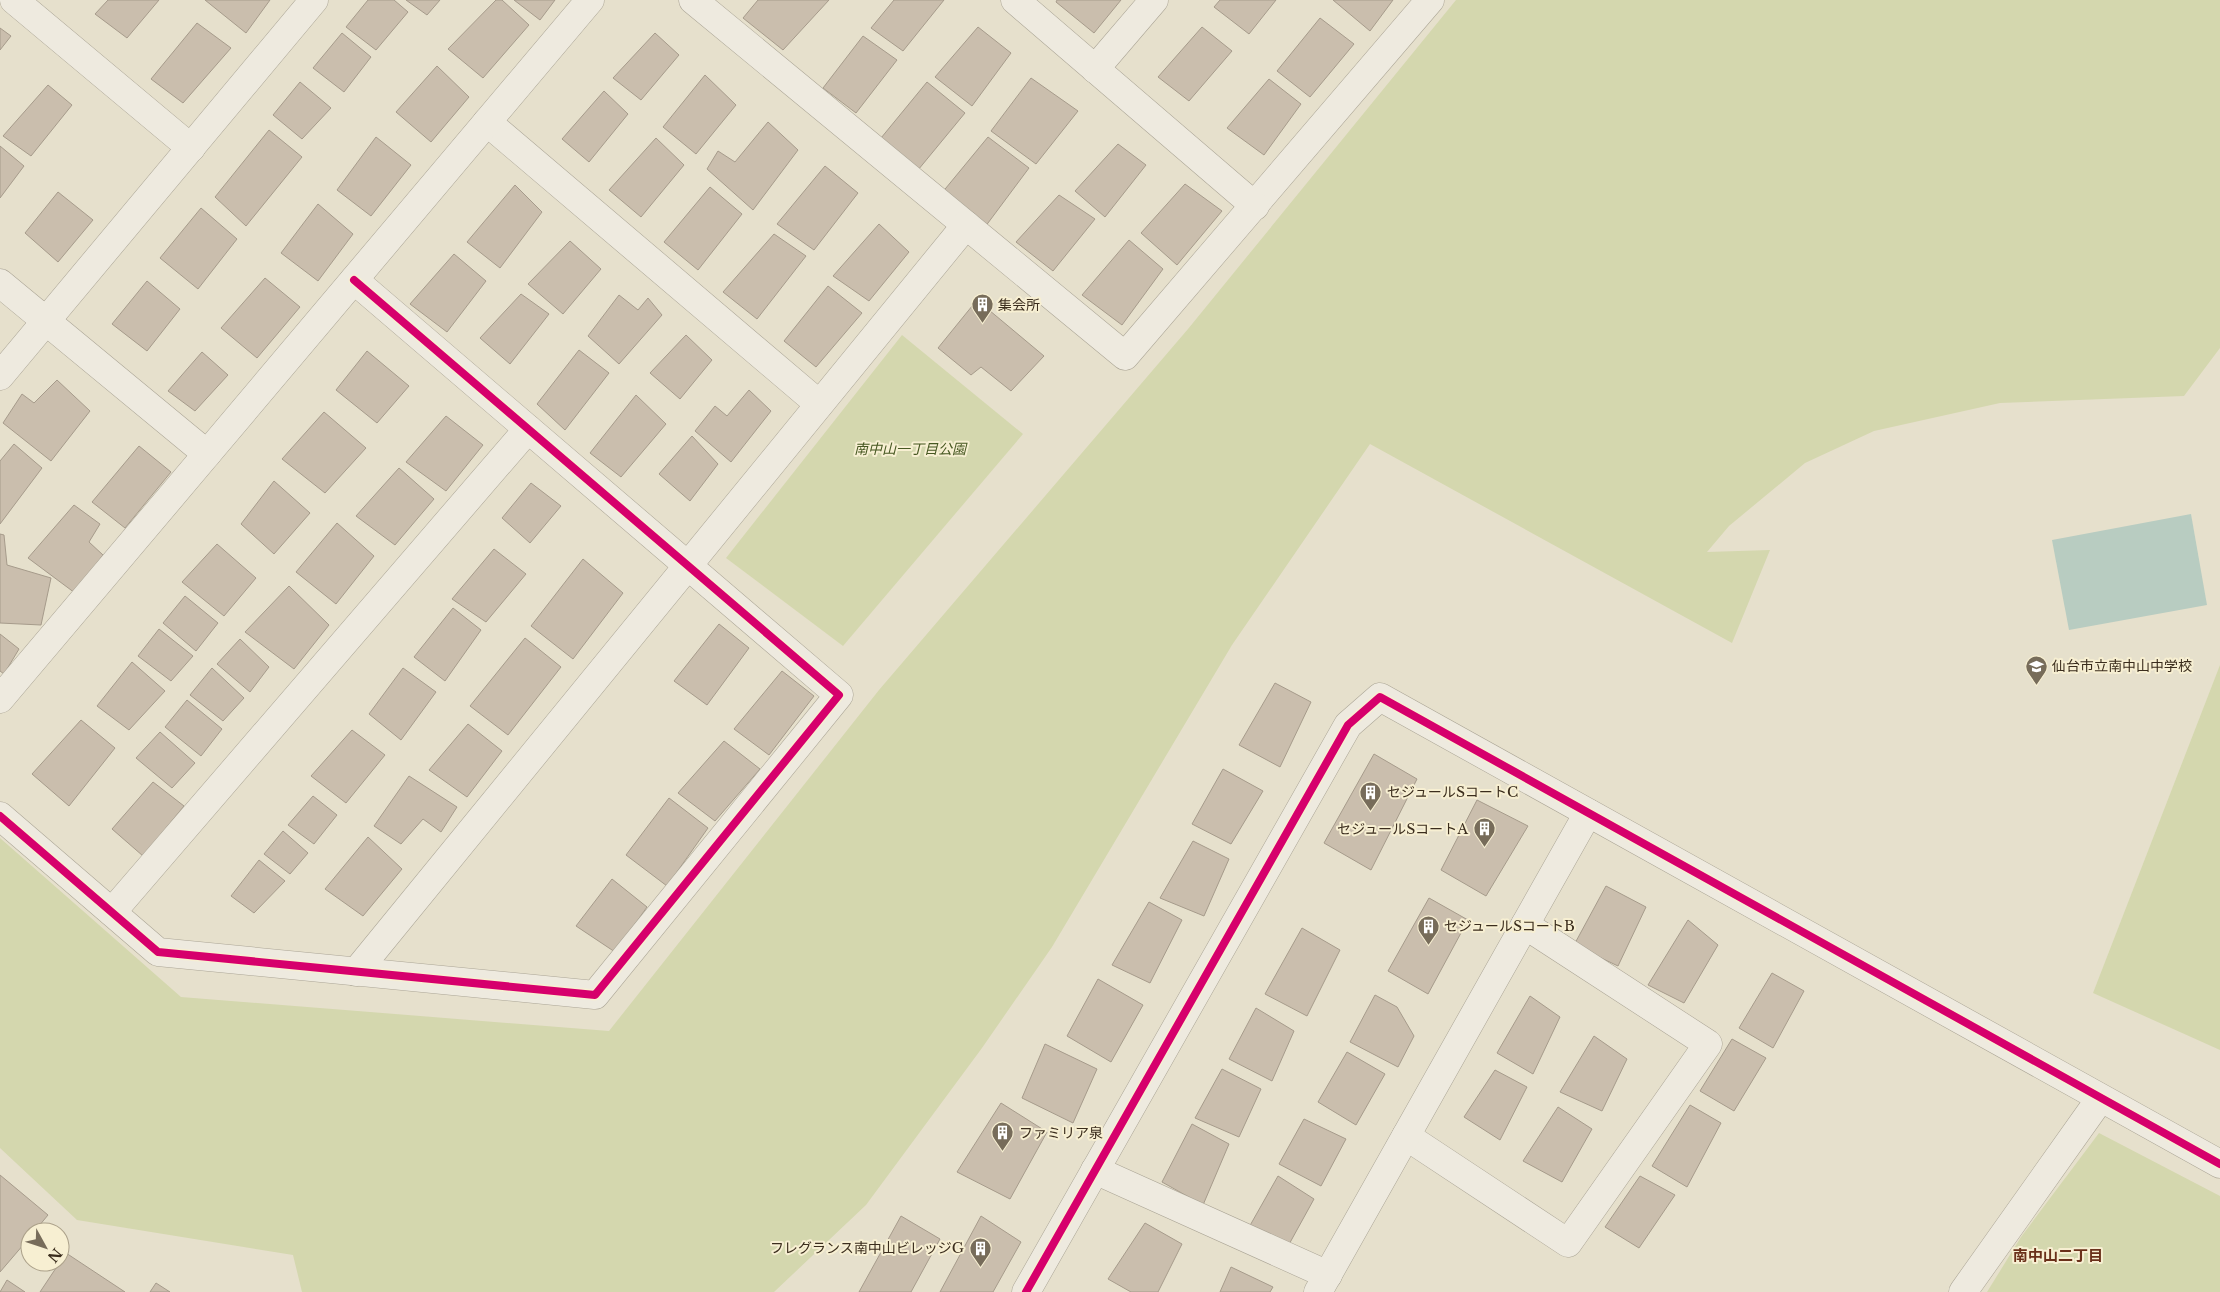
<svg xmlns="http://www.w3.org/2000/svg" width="2220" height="1292" font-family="'Libre Baskerville','Noto Sans JP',serif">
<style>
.green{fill:#d4d7ae}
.water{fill:#b8ccc1}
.building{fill:#cabead;stroke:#a69b8b}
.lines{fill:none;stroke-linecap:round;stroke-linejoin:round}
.minor-casing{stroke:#aba596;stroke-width:29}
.tertiary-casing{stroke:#aba596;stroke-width:29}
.minor{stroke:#eeeadf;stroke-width:28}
.tertiary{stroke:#eeeadf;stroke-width:28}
.cycleway-casing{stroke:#f7efd2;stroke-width:11}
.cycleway{stroke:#d6006c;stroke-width:8}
.labels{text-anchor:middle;stroke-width:4;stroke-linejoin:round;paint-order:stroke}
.poi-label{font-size:14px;fill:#3b2d1d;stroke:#f7efd2;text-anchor:start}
.park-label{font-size:14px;font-style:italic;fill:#475822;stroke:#f7efd2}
.neighbourhood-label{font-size:15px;font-weight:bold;fill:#6a301a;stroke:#f7efd2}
</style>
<rect width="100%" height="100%" fill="#e6e0cc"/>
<!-- green -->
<g class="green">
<path d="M 1456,0 L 2220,0 L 2220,348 L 2184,396 L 2000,403 L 1874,431 L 1805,463 L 1729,526 L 1707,552 L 1770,550 L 1732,643 L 1370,444 L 1232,645 L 1052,947 L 982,1048 L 866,1205 L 774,1292 L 302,1292 L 293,1255 L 77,1220 L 0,1148 L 0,838 L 181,997 L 609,1031 L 879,690 L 1188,329 Z"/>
<path d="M 902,335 L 1023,434 L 843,646 L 726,558 Z"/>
<path d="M 2220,665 L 2220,1050 L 2093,993 Z"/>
<path d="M 2099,1133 L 2220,1196 L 2220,1292 L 1987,1292 L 2021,1237 Z"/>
</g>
<!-- water -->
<path class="water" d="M 2191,514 L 2207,605 L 2069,630 L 2052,540 Z"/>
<!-- building -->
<g class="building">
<path d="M 108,0 L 159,0 L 127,38 L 95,14 Z"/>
<path d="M 205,0 L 270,0 L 246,33 Z"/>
<path d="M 368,0 L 394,0 L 408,12 L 376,50 L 346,27 Z"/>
<path d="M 406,0 L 440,0 L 427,15 Z"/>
<path d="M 496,0 L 502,0 L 529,25 L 483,78 L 448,49 Z"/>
<path d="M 514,0 L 555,0 L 540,20 Z"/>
<path d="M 758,0 L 829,0 L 783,50 L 743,18 Z"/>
<path d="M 894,0 L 944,0 L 903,51 L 871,28 Z"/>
<path d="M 1057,0 L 1121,0 L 1094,33 L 1056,2 Z"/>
<path d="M 1220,0 L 1276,0 L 1249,34 L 1214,7 Z"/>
<path d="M 1333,0 L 1393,0 L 1370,31 Z"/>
<path d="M 1320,18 L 1354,44 L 1310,97 L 1277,71 Z"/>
<path d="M 197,23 L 231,48 L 183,103 L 151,79 Z"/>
<path d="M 978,27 L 1011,53 L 972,106 L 935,77 Z"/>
<path d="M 1202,27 L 1232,51 L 1189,101 L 1158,77 Z"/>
<path d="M 0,28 L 11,36 L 0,50 Z"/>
<path d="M 342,33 L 371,57 L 344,92 L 313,68 Z"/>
<path d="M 655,33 L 679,55 L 641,100 L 613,78 Z"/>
<path d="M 863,36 L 897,60 L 856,113 L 823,88 Z"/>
<path d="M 437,66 L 469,97 L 431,142 L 396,112 Z"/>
<path d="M 705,75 L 736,105 L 696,154 L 663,127 Z"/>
<path d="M 1031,78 L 1078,111 L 1036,164 L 991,131 Z"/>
<path d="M 1269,79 L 1301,104 L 1264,155 L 1227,128 Z"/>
<path d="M 300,82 L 331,108 L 302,139 L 273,115 Z"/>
<path d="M 927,82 L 965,113 L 918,170 L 881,138 Z"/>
<path d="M 48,85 L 72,105 L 31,156 L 3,136 Z"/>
<path d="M 604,91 L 628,114 L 589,162 L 562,139 Z"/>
<path d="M 768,122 L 798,150 L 753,210 L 707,169 L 718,151 L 735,162 Z"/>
<path d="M 269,130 L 302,157 L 246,226 L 215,197 Z"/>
<path d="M 376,137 L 411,165 L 371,216 L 337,190 Z"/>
<path d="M 988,137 L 1029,168 L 985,227 L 941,194 Z"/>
<path d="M 656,138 L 684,165 L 641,217 L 609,190 Z"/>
<path d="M 1118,144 L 1146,165 L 1105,217 L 1075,191 Z"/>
<path d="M 0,146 L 24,166 L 0,198 Z"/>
<path d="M 825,166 L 858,193 L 814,250 L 777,224 Z"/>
<path d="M 1185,184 L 1222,211 L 1177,265 L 1141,233 Z"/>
<path d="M 515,185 L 542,212 L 500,268 L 467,242 Z"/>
<path d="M 710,187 L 742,214 L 698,270 L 664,242 Z"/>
<path d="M 58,192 L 93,220 L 58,262 L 25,233 Z"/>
<path d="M 1059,195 L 1095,219 L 1053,271 L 1016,242 Z"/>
<path d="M 318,204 L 353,234 L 318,281 L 281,253 Z"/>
<path d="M 201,208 L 237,239 L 198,289 L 160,258 Z"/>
<path d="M 879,224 L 909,252 L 869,301 L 833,276 Z"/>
<path d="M 774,234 L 806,256 L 757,319 L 723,292 Z"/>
<path d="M 1129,240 L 1163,269 L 1122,325 L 1082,295 Z"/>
<path d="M 570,241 L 601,269 L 563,314 L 528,284 Z"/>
<path d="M 454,254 L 486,281 L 447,332 L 410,304 Z"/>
<path d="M 265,278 L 300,307 L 257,358 L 221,328 Z"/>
<path d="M 147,281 L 180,309 L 147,351 L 112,324 Z"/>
<path d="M 828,286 L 862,313 L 816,367 L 784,341 Z"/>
<path d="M 521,294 L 549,314 L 510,364 L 480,338 Z"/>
<path d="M 619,295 L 638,310 L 648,298 L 662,315 L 619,364 L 588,336 Z"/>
<path d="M 977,300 L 1044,356 L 1011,391 L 981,367 L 971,375 L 938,348 Z"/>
<path d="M 686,335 L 712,360 L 680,399 L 650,373 Z"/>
<path d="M 579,350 L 609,373 L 565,430 L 537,404 Z"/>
<path d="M 367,351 L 409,386 L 377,423 L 336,390 Z"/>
<path d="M 202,352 L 228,375 L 195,411 L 168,391 Z"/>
<path d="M 57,380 L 90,411 L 51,461 L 3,423 L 22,394 L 34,403 Z"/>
<path d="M 749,390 L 771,411 L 731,462 L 695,431 L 715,406 L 727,416 Z"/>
<path d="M 636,395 L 666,424 L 621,477 L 590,453 Z"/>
<path d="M 324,412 L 366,448 L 325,493 L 282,459 Z"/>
<path d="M 446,416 L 483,445 L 446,491 L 406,462 Z"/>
<path d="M 692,436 L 718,464 L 690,501 L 659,474 Z"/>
<path d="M 14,444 L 42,468 L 0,524 L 0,461 Z"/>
<path d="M 139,446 L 171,472 L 125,528 L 92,502 Z"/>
<path d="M 399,468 L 434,499 L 395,545 L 356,516 Z"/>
<path d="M 274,481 L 310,513 L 274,554 L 241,524 Z"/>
<path d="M 531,483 L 561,506 L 530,543 L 502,518 Z"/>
<path d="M 74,505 L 100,524 L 89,542 L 103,555 L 75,593 L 28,558 Z"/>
<path d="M 337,523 L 374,556 L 336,604 L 296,572 Z"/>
<path d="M 0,534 L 4,535 L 7,565 L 51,578 L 41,625 L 0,623 Z"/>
<path d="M 217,544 L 256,578 L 224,616 L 182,582 Z"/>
<path d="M 494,549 L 526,574 L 486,622 L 452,599 Z"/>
<path d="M 583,559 L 623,593 L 573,659 L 531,626 Z"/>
<path d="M 289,586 L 329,625 L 294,669 L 245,632 Z"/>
<path d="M 185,596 L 218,623 L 196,651 L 163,623 Z"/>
<path d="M 453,608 L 481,630 L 445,681 L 414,657 Z"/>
<path d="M 719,624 L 749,648 L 707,705 L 674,681 Z"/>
<path d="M 159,629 L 193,656 L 171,681 L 138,656 Z"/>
<path d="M 0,634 L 19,649 L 4,674 L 0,671 Z"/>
<path d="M 525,638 L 561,667 L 508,735 L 470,706 Z"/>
<path d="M 240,639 L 269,667 L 250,692 L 217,664 Z"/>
<path d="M 132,662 L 165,691 L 129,730 L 97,706 Z"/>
<path d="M 212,668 L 244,698 L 223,721 L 190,695 Z"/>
<path d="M 403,668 L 436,692 L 401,740 L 369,714 Z"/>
<path d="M 782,671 L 814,696 L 769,755 L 734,729 Z"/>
<path d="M 1275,683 L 1311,702 L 1280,767 L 1239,745 Z"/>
<path d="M 187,700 L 222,729 L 201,756 L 165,727 Z"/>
<path d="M 81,720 L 115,748 L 69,806 L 32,774 Z"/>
<path d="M 468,724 L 502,751 L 467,797 L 429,770 Z"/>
<path d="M 352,730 L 385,755 L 346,803 L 311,776 Z"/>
<path d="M 160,732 L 195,763 L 172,788 L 136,758 Z"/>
<path d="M 724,741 L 760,769 L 715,821 L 678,793 Z"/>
<path d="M 1374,754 L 1417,779 L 1371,870 L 1324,843 Z"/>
<path d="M 1223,769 L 1263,791 L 1231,844 L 1192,824 Z"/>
<path d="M 409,776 L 457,807 L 441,832 L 423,819 L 401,844 L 374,826 Z"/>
<path d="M 153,782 L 184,806 L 143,856 L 112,829 Z"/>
<path d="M 313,796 L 337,815 L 314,844 L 288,825 Z"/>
<path d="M 669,798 L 708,828 L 667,886 L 626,855 Z"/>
<path d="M 1477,800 L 1528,826 L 1486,896 L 1441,870 Z"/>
<path d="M 283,831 L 308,853 L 290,874 L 264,854 Z"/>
<path d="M 368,837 L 402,869 L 363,916 L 325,889 Z"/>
<path d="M 1193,841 L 1229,859 L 1204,916 L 1160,898 Z"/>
<path d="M 259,860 L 285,881 L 254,913 L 231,896 Z"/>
<path d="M 612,879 L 647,907 L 615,952 L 576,926 Z"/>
<path d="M 1606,886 L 1646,907 L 1618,966 L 1574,945 Z"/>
<path d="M 1429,898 L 1468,920 L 1428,994 L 1388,971 Z"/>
<path d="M 1149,902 L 1182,920 L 1150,983 L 1112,965 Z"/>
<path d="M 1688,920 L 1718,945 L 1684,1003 L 1648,985 Z"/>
<path d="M 1302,928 L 1340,950 L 1307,1016 L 1265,994 Z"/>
<path d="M 1772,973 L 1804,991 L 1773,1048 L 1739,1028 Z"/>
<path d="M 1098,979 L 1143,1005 L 1111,1062 L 1067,1036 Z"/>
<path d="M 1375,995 L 1397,1007 L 1414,1036 L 1398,1067 L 1350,1042 Z"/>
<path d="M 1530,996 L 1560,1017 L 1533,1074 L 1497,1053 Z"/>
<path d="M 1256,1008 L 1294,1031 L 1272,1081 L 1229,1059 Z"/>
<path d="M 1594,1036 L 1627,1059 L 1602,1111 L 1560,1092 Z"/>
<path d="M 1732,1039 L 1766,1058 L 1734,1111 L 1700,1091 Z"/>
<path d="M 1045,1044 L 1097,1069 L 1073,1123 L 1022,1098 Z"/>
<path d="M 1347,1052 L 1385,1074 L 1356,1125 L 1318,1102 Z"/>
<path d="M 1222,1069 L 1261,1089 L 1239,1137 L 1195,1118 Z"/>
<path d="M 1495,1070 L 1527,1087 L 1500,1140 L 1464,1117 Z"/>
<path d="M 1001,1103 L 1047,1132 L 1010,1199 L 957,1172 Z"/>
<path d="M 1690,1105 L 1721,1123 L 1687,1187 L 1652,1166 Z"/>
<path d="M 1558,1107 L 1592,1129 L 1562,1182 L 1523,1161 Z"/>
<path d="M 1304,1119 L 1346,1139 L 1321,1186 L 1279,1164 Z"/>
<path d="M 1192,1124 L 1229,1144 L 1203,1205 L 1162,1182 Z"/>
<path d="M 0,1175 L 48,1215 L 34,1232 L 30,1232 L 30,1237 L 0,1272 Z"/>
<path d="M 1278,1176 L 1314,1199 L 1287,1248 L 1248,1229 Z"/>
<path d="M 1640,1176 L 1675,1195 L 1639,1248 L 1605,1227 Z"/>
<path d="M 901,1216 L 940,1239 L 911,1292 L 859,1292 Z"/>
<path d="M 981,1216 L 1021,1242 L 993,1292 L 940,1292 Z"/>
<path d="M 1145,1223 L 1182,1244 L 1158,1292 L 1131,1292 L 1108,1279 Z"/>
<path d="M 66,1253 L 125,1292 L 40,1292 Z"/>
<path d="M 1231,1267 L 1273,1287 L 1270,1292 L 1220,1292 Z"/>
<path d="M 7,1280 L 25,1292 L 0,1292 Z"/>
<path d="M 156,1283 L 170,1292 L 150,1292 Z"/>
</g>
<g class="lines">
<defs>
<g id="minor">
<path d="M 14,0 L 191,148"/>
<path d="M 693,0 L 1125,356 L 1430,0"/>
<path d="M 1015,0 L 1255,206"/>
<path d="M 1095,69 L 1154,0"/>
<path d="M 487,122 L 819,404"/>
<path d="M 0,376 L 314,0"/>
<path d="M 0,699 L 207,454"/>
<path d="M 0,816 L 158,952 L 595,995 L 839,695 L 354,280"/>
<path d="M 112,912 L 528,429"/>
<path d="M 356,972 L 966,225"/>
<path d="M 1406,1136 L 1568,1243 L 1708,1044 L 1525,925"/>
<path d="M 1095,1170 L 1328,1275"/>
<path d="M 1026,1292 L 1348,725 L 1380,697 L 2220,1164"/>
<path d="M 1318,1292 L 1588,813"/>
<path d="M 1963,1292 L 2100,1099"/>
</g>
<path id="tertiary" d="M 0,283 L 207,454 L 590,0"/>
</defs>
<!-- minor casing -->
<use href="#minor" class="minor-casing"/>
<!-- tertiary casing -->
<use href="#tertiary" class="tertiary-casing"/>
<!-- minor -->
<use href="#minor" class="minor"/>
<!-- tertiary -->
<use href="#tertiary" class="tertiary"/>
<defs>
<g id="cycleway">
<path d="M 0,816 L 158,952 L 595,995 L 839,695 L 354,280"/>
<path d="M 1026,1292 L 1348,725 L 1380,697 L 2220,1164"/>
</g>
</defs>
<!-- cycleway casing -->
<use href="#cycleway" class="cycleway-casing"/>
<!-- cycleway -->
<use href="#cycleway" class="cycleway"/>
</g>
<!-- icons -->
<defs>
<symbol id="building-pin" viewBox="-11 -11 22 30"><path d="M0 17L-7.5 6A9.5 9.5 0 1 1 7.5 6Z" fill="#776c5a" stroke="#f7efd2"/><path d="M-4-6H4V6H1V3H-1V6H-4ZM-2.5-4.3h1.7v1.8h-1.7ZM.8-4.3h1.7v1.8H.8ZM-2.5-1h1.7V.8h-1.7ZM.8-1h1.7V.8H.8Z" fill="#fff"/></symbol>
<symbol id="school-pin" viewBox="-11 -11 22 30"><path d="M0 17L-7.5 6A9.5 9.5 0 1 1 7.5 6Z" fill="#776c5a" stroke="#f7efd2"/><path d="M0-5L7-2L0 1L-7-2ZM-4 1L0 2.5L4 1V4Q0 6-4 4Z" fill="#fff"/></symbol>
</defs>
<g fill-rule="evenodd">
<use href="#building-pin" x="970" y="292" width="25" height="34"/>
<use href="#school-pin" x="2024" y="654" width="25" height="34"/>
<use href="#building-pin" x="1358" y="780" width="25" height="34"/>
<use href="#building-pin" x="1472" y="816" width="25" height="34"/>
<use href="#building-pin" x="1416" y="914" width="25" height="34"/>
<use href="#building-pin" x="990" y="1120" width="25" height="34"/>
<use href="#building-pin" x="968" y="1236" width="25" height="34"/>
</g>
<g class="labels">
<!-- poi labels -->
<g class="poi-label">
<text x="998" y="310">集会所</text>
<text x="2052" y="671">仙台市立南中山中学校</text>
<text x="1387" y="797">セジュールSコートC</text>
<text x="1468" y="834" text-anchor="end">セジュールSコートA</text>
<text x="1444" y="931">セジュールSコートB</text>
<text x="1019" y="1138">ファミリア泉</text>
<text x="964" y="1253" text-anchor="end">フレグランス南中山ビレッジG</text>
</g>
<!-- park labels -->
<g class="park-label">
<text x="910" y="454">南中山一丁目公園</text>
</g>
<!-- neighbourhood labels -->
<g class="neighbourhood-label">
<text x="2058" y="1261">南中山二丁目</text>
</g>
</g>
<!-- north arrow -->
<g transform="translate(45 1247) rotate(130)"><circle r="24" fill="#f7efd2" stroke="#aca18a"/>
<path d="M0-4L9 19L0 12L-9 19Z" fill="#776c5a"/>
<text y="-8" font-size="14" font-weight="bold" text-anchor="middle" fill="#3b2d1d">N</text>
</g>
</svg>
